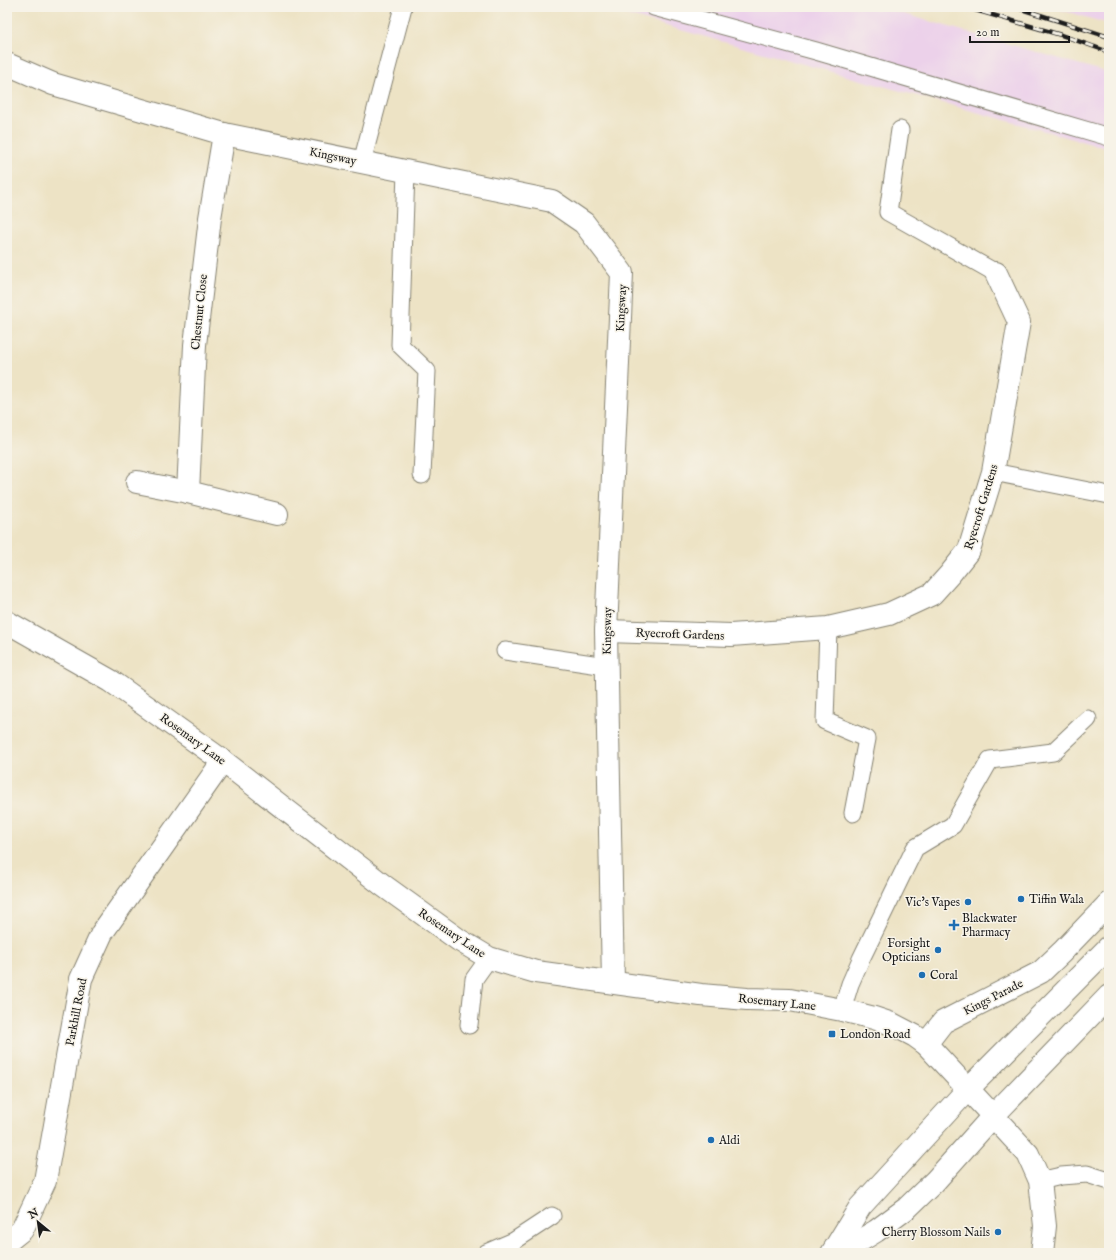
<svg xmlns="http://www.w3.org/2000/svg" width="1116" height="1260" font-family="'IM FELL English',serif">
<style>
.built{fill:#ecd1ea}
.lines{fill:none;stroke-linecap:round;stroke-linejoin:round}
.lane-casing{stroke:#848070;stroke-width:19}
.street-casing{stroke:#848070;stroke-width:24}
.secondary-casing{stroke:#848070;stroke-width:24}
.primary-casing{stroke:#848070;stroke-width:24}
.lane{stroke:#fff;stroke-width:17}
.street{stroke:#fff;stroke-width:22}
.secondary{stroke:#fff;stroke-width:22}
.primary{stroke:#fff;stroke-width:22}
.rail-casing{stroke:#1c1c1c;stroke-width:4.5}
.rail{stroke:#f7f3e8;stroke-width:3;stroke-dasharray:9;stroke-linecap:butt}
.poi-dot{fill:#1f6fb2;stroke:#f7f3e8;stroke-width:1.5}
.labels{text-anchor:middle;stroke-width:3;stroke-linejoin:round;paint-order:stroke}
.street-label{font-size:12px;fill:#1c1c1c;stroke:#f7f3e8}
.poi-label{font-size:12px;fill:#1c1c1c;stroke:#f7f3e8;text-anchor:start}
</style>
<rect width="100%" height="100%" fill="#f7f3e8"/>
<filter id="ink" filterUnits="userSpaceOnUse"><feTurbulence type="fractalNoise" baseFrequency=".025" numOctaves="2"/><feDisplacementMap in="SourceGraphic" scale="8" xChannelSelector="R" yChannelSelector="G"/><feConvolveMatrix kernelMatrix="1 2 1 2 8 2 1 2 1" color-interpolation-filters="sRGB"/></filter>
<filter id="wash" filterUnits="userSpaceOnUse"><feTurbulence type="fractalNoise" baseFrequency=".012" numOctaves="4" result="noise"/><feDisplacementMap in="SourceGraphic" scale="16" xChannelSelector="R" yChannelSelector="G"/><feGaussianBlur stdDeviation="0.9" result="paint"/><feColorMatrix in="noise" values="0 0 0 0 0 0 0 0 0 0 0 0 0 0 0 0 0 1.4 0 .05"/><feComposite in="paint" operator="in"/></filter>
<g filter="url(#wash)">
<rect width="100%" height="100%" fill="#ede3c5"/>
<!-- built -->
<g class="built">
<path d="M 598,7 L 880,7 L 1109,73 L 1109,149 Z"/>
<path d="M 1051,7 L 1109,7 L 1109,24 Z"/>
</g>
</g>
<g filter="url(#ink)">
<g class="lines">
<defs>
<g id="lane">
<path d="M 654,7 L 816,51 L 1109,137"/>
<path d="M 900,130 L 888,212 L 996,273"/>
<path d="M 362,162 L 403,7"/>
<path d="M 406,172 L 400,345 L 427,371 L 422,475"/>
<path d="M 993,472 L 1109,495"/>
<path d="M 828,628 L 825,721 L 867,739 L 853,813"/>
<path d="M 505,651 L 606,666"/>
<path d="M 842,1010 L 850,984 L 861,959 L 915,848 L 953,825 L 990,760 L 1053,752 L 1088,719"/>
<path d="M 469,1025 L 474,979 L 489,958"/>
<path d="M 1040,1181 L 1061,1176 L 1087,1174 L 1109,1181"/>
<path d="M 486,1253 L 514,1241 L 552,1216"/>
</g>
<g id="street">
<path d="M 7,64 L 53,84 L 224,134 L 552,201 L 584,223 L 622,273 L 606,631 L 613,982"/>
<path d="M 224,134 L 210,218 L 195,345 L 188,492 L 277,514"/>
<path d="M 137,482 L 188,492"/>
<path d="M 606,631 L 731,635 L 828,628 L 889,614 L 932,594 L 950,574 L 969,550 L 993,472 L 1019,322 L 996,273"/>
<path d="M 926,1044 L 943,1022 L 1041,972 L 1062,952 L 1109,903"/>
<path d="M 993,1116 L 1028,1154 L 1040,1181 L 1045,1226 L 1042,1253"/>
<path d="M 7,1242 L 22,1230 L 45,1181 L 81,979 L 102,933 L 223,761"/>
</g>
<path id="secondary" d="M 7,622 L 111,681 L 223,761 L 384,886 L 459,940 L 489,958 L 536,972 L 701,995 L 747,999 L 790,1000 L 842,1010 L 874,1018 L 892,1024 L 915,1036 L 926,1044 L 993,1116"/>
<g id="primary">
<path d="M 832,1253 L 860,1207 L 968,1089 L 1109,947"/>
<path d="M 840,1253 L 876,1231 L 907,1208 L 935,1181 L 993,1116 L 1109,996"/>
</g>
</defs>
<!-- lane casing -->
<use href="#lane" class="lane-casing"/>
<!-- street casing -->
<use href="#street" class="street-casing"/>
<!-- secondary casing -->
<use href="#secondary" class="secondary-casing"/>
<!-- primary casing -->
<use href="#primary" class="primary-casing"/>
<!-- lane -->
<use href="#lane" class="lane"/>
<!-- street -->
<use href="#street" class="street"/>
<!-- secondary -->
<use href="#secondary" class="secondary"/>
<!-- primary -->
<use href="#primary" class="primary"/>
<defs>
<g id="rail">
<path d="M 965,7 L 1061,35 L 1109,52"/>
<path d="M 1015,7 L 1109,37"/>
</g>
</defs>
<!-- rail casing -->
<use href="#rail" class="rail-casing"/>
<!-- rail -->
<use href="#rail" class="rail"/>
</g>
</g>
<!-- markers -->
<g class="poi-dot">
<circle cx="1021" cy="899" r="4"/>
<circle cx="968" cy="902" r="4"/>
<path d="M952 919h4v4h4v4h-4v4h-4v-4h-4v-4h4z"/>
<circle cx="938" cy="950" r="4"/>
<circle cx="922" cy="975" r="4"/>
<rect x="828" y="1030" width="8" height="8" rx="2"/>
<circle cx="711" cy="1140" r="4"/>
<circle cx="998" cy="1232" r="4"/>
</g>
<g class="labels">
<!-- street labels -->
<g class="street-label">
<text transform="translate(333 156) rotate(12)" y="4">Kingsway</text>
<text transform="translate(621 308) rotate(-87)" y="4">Kingsway</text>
<text transform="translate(199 312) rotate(-84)" y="4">Chestnut Close</text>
<text transform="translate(981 507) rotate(-73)" y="4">Ryecroft Gardens</text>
<text transform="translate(607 631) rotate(-89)" y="4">Kingsway</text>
<text transform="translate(680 634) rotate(2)" y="4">Ryecroft Gardens</text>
<text transform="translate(193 739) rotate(36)" y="4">Rosemary Lane</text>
<text transform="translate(452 933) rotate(34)" y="4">Rosemary Lane</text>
<text transform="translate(993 997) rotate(-27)" y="4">Kings Parade</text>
<text transform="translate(777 1002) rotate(6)" y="4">Rosemary Lane</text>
<text transform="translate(76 1012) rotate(-79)" y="4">Parkhill Road</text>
</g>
<!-- poi labels -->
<g class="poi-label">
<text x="1029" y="903">Tiffin Wala</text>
<text x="960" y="906" text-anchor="end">Vic's Vapes</text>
<text x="962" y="922">Blackwater<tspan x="962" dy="14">Pharmacy</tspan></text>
<text x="930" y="947" text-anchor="end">Forsight<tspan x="930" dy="14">Opticians</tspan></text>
<text x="930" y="979">Coral</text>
<text x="840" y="1038">London Road</text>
<text x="719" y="1144">Aldi</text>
<text x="990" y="1236" text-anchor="end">Cherry Blossom Nails</text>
</g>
</g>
<!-- margin -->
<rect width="1116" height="1260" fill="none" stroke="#f7f3e8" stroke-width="24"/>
<!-- north arrow -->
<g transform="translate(38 1222) rotate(331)" stroke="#f7f3e8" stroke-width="3" paint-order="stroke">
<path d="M0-3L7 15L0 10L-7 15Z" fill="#1c1c1c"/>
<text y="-6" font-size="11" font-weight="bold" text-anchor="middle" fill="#1c1c1c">N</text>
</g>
<!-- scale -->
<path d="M970 36v6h99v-6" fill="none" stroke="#1c1c1c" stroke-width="2"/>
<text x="976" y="36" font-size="12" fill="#1c1c1c" stroke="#f7f3e8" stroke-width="3" paint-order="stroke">20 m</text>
</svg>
